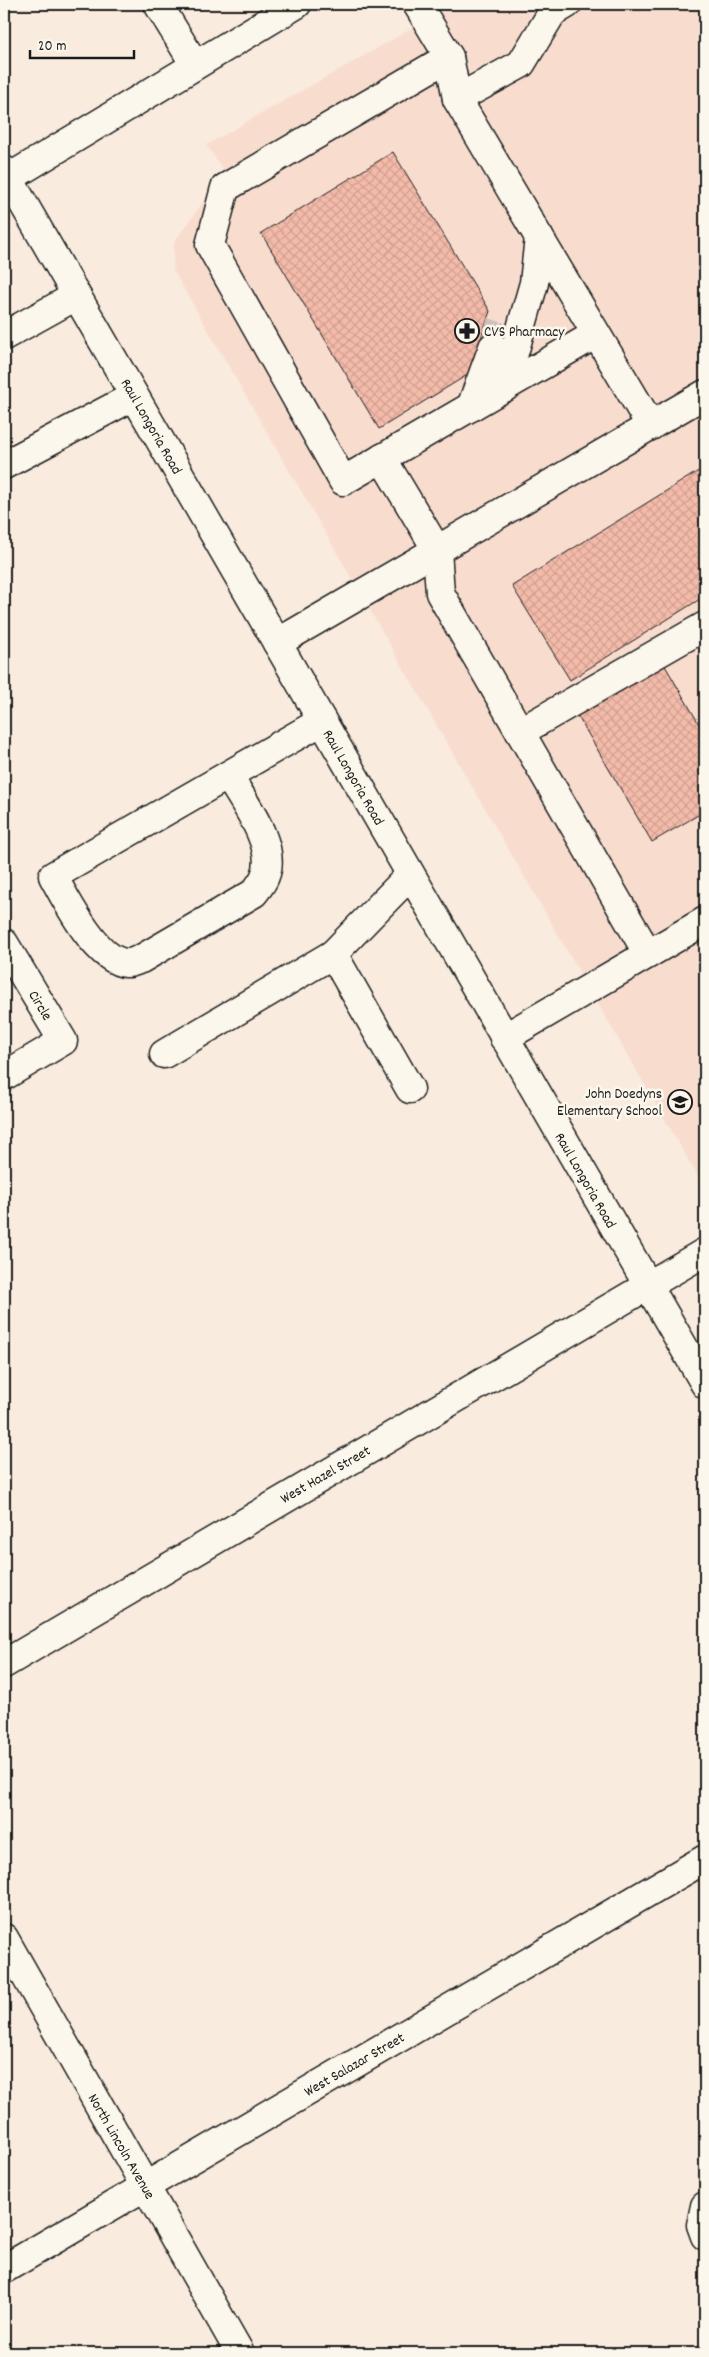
<svg xmlns="http://www.w3.org/2000/svg" width="709" height="2357" font-family="Dekko,sans-serif">
<style>
.built{fill:#f8ddcf}
.building{fill:url(#building-cross-hatch);stroke:#1c1c1c}
.lines{fill:none;stroke-linecap:round;stroke-linejoin:round}
.minor-tunnel{stroke:#cec2b8;stroke-width:28;stroke-dasharray:28 14;stroke-linecap:butt}
.minor-casing{stroke:#1c1c1c;stroke-width:31}
.major-casing{stroke:#1c1c1c;stroke-width:31}
.minor{stroke:#fbf7ec;stroke-width:28}
.major{stroke:#fbf7ec;stroke-width:28}
.labels{text-anchor:middle;stroke-width:5;stroke-linejoin:round;paint-order:stroke}
.poi-label{font-size:15px;fill:#1c1c1c;stroke:#fbf7ec;text-anchor:start}
.street-label{font-size:15px;fill:#1c1c1c;stroke:#fbf7ec}
</style>
<defs>
<pattern id="building-cross-hatch" width="8" height="8" patternUnits="userSpaceOnUse" patternTransform="scale(1.25)"><rect width="8" height="8" fill="#f4bbaa"/><path d="M0 0l8 8M0 8l8-8" fill="none" stroke="#d1a092"/></pattern>
</defs>
<rect width="100%" height="100%" fill="#faebdf"/>
<filter id="ink" filterUnits="userSpaceOnUse"><feTurbulence type="fractalNoise" baseFrequency=".02" numOctaves="2"/><feDisplacementMap in="SourceGraphic" scale="10" xChannelSelector="R" yChannelSelector="G"/><feConvolveMatrix kernelMatrix="1 2 1 2 8 2 1 2 1" color-interpolation-filters="sRGB"/></filter>
<g filter="url(#ink)">
<!-- built -->
<path class="built" d="M 455,4 L 705,4 L 705,1189 L 173,270 L 174,242 L 225,172 L 206,145 Z"/>
<!-- building -->
<g class="building">
<path d="M 393,152 L 490,311 L 469,374 L 379,429 L 261,233 Z"/>
<path d="M 705,467 L 705,596 L 570,680 L 512,586 Z"/>
<path d="M 664,664 L 705,734 L 705,811 L 652,842 L 577,715 Z"/>
</g>
<g class="lines">
<!-- minor-tunnel -->
<path class="minor-tunnel" d="M 493,347 L 501,322"/>
<defs>
<g id="minor">
<path d="M 158,4 L 195,65"/>
<path d="M 417,4 L 449,57 L 457,99 L 651,426"/>
<path d="M 449,57 L 225,188 L 210,245 L 343,481 L 596,334"/>
<path d="M 457,99 L 521,64 L 552,13 L 567,4"/>
<path d="M 4,336 L 76,296"/>
<path d="M 504,388 L 534,283 L 539,237"/>
<path d="M 471,407 L 493,347"/>
<path d="M 382,458 L 437,550 L 440,593 L 648,954"/>
<path d="M 4,465 L 134,396"/>
<path d="M 277,643 L 705,394"/>
<path d="M 520,732 L 705,626"/>
<path d="M 228,775 C 242,800 278,846 265,876 C 263,882 258,888 254,893 L 141,959 C 137,960 131,964 126,963 C 97,961 66,900 53,876 L 322,721"/>
<path d="M 4,943 L 63,1041 L 4,1076"/>
<path d="M 333,954 L 410,1089"/>
<path d="M 504,1038 L 705,921"/>
<path d="M 164,1054 L 333,954 L 410,875"/>
<path d="M 4,1664 L 705,1252"/>
<path d="M 4,1938 L 240,2353"/>
<path d="M 705,2206 L 701,2225 L 705,2236"/>
<path d="M 4,2269 L 705,1859"/>
</g>
<g id="major">
<path d="M 4,170 L 705,1384"/>
<path d="M 4,181 L 297,4"/>
</g>
</defs>
<!-- minor casing -->
<use href="#minor" class="minor-casing"/>
<!-- major casing -->
<use href="#major" class="major-casing"/>
<!-- minor -->
<use href="#minor" class="minor"/>
<!-- major -->
<use href="#major" class="major"/>
</g>
</g>
<!-- icons -->
<defs>
<symbol id="pharmacy-ring" viewBox="-11 -11 22 22"><circle r="9.5" fill="#fbf7ec" stroke="#1c1c1c" stroke-width="1.5"/><path d="M-2-6h4v4h4v4h-4v4h-4v-4h-4v-4h4Z" fill="#1c1c1c"/></symbol>
<symbol id="school-ring" viewBox="-11 -11 22 22"><circle r="9.5" fill="#fbf7ec" stroke="#1c1c1c" stroke-width="1.5"/><path d="M0-5L7-2L0 1L-7-2ZM-4 1L0 2.5L4 1V4Q0 6-4 4Z" fill="#1c1c1c"/></symbol>
</defs>
<g fill-rule="evenodd">
<use href="#pharmacy-ring" x="453" y="317" width="28" height="28"/>
<use href="#school-ring" x="666" y="1088" width="28" height="28"/>
</g>
<g class="labels">
<!-- poi labels -->
<g class="poi-label">
<text x="484" y="336">CVS Pharmacy</text>
<text x="662" y="1098" text-anchor="end">John Doedyns<tspan x="662" dy="17">Elementary School</tspan></text>
</g>
<!-- street labels -->
<g class="street-label">
<text transform="translate(152 426) rotate(60)" y="5">Raul Longoria Road</text>
<text transform="translate(354 777) rotate(60)" y="5">Raul Longoria Road</text>
<text transform="translate(41 1005) rotate(59)" y="5">Circle</text>
<text transform="translate(586 1180) rotate(60)" y="5">Raul Longoria Road</text>
<text transform="translate(325 1474) rotate(-30)" y="5">West Hazel Street</text>
<text transform="translate(354 2064) rotate(-30)" y="5">West Salazar Street</text>
<text transform="translate(122 2146) rotate(60)" y="5">North Lincoln Avenue</text>
</g>
</g>
<!-- margin -->
<rect width="709" height="2357" fill="none" stroke="#fbf7ec" stroke-width="20"/>
<rect x="10" y="10" width="689" height="2337" fill="none" stroke="#1c1c1c" stroke-width="2" filter="url(#ink)"/>
<!-- scale -->
<path d="M30 50v8h104v-8" fill="none" stroke="#1c1c1c" stroke-width="2.5"/>
<text x="38" y="50" font-size="15" fill="#1c1c1c" stroke="#fbf7ec" stroke-width="4" paint-order="stroke">20 m</text>
</svg>
